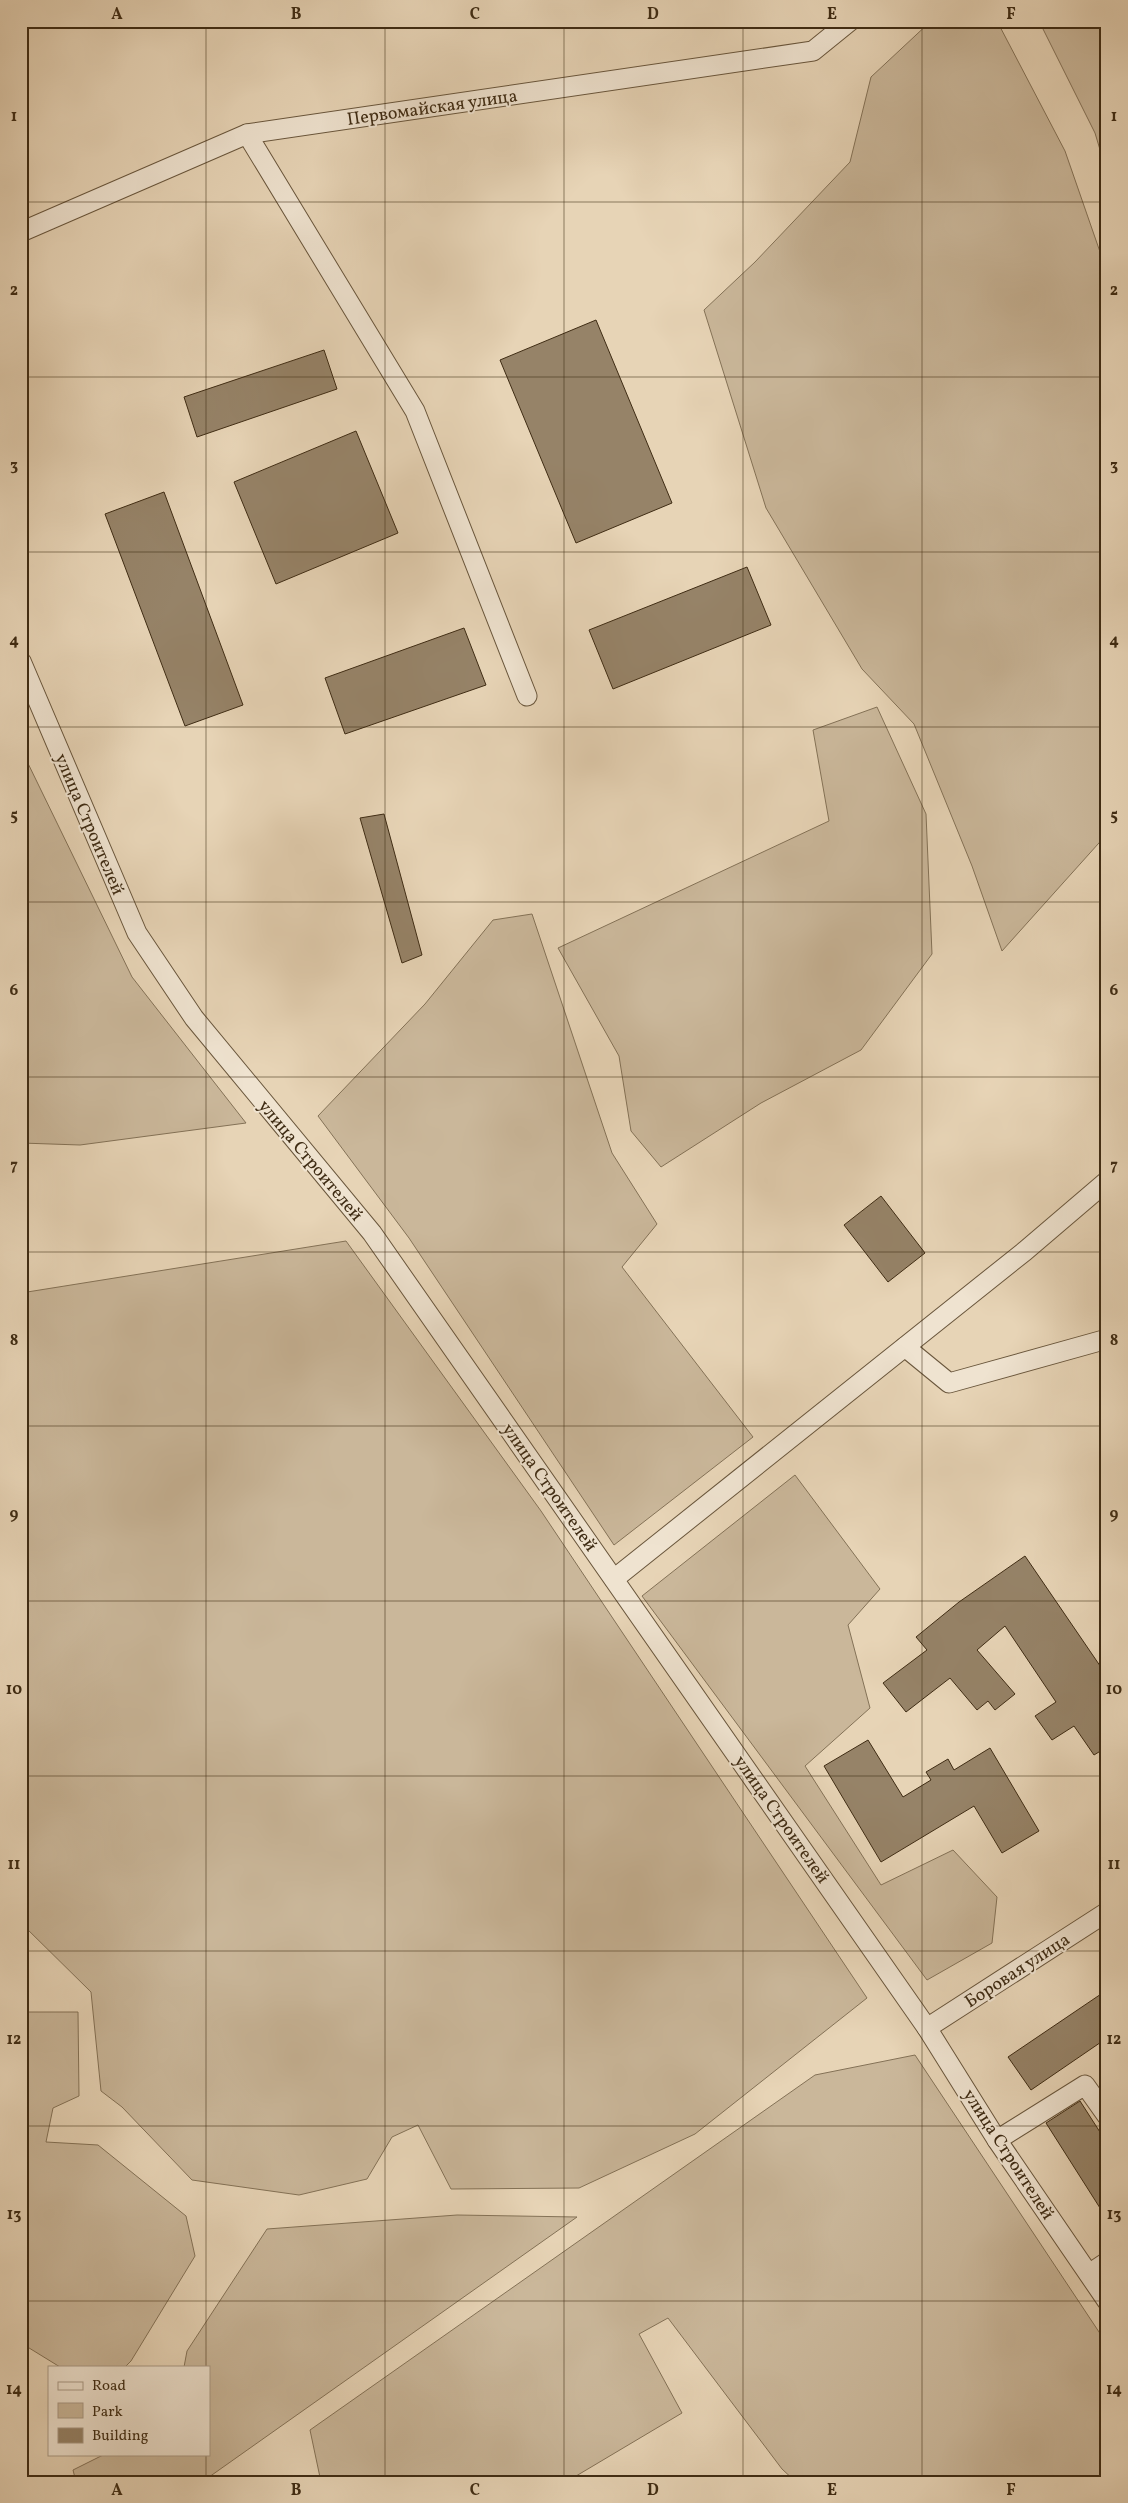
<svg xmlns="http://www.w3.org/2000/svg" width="1128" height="2503" font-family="Vollkorn,serif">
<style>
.green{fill:#cab79a;stroke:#847257}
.building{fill:#968368;stroke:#3f2c14}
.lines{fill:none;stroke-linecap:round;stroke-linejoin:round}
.minor-casing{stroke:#69563c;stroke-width:21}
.minor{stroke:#efe3d0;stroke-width:19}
.grid{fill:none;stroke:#3f2c14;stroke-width:1;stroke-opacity:0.55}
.labels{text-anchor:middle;stroke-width:4;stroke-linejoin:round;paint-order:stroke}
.street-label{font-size:18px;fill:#3f2c14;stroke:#efe3d0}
.neatline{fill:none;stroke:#3f2c14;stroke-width:2}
.grid-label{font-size:16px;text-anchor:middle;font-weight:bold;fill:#3f2c14}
</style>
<rect width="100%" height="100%" fill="#e7d4b6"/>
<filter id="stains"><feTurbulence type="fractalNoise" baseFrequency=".004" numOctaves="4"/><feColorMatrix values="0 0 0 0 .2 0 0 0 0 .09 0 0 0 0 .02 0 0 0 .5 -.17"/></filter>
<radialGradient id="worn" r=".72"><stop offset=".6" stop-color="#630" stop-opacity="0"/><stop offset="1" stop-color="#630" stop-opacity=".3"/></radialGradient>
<!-- green -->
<g class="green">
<path d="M 931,21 L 997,21 L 1065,151 L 1107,272 L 1107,834 L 1002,951 L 972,866 L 914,724 L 862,669 L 766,508 L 704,310 L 755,262 L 850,162 L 871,77 Z"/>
<path d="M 1039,21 L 1107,21 L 1107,173 L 1095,133 Z"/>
<path d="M 877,707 L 926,814 L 932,954 L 861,1050 L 761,1103 L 661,1167 L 631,1131 L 619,1056 L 558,948 L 829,821 L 813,730 Z"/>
<path d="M 21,749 L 132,977 L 246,1123 L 80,1145 L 21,1143 Z"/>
<path d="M 532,914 L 612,1153 L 657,1224 L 622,1267 L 753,1437 L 614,1545 L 409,1238 L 318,1116 L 425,1004 L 493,920 Z"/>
<path d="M 346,1241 L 541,1511 L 867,1998 L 695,2134 L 579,2188 L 451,2189 L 418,2125 L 392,2137 L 367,2179 L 299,2195 L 192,2180 L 122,2107 L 101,2091 L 91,1992 L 21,1923 L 21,1293 Z"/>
<path d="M 795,1475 L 880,1589 L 848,1625 L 870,1708 L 805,1766 L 881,1885 L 953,1850 L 997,1897 L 992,1943 L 927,1980 L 642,1596 Z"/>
<path d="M 21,2012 L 78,2012 L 79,2096 L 53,2108 L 46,2142 L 98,2145 L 186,2216 L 195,2256 L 131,2361 L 125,2367 L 60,2367 L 21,2343 Z"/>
<path d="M 915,2055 L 1107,2344 L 1107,2482 L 796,2482 L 782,2469 L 668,2318 L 639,2334 L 682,2413 L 566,2482 L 321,2482 L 310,2430 L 815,2075 Z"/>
<path d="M 457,2215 L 577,2217 L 202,2482 L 76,2482 L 73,2470 L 105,2454 L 209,2454 L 209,2367 L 184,2367 L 187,2351 L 267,2229 Z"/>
</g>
<!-- building -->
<g class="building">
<path d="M 596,320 L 672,503 L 576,543 L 500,360 Z"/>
<path d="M 324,350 L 337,389 L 197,437 L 184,397 Z"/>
<path d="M 356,431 L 398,533 L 276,584 L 234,482 Z"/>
<path d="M 164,492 L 243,705 L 185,726 L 105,514 Z"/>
<path d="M 747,567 L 771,625 L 613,689 L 589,630 Z"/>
<path d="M 464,628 L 486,685 L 345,734 L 325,678 Z"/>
<path d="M 384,814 L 422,955 L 402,963 L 360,818 Z"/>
<path d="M 881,1196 L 925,1253 L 888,1282 L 844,1225 Z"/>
<path d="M 1025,1556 L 1107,1676 L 1107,1747 L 1094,1755 L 1074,1726 L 1052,1740 L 1035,1716 L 1056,1702 L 1005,1626 L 977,1650 L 1015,1694 L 995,1710 L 988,1701 L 977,1710 L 950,1678 L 906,1712 L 883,1683 L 927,1650 L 916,1637 L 959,1602 Z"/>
<path d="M 868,1740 L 903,1797 L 931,1780 L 926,1772 L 948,1759 L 954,1770 L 990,1748 L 1039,1831 L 1002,1853 L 974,1806 L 881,1862 L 824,1766 Z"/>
<path d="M 1107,1990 L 1107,2038 L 1031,2090 L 1008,2057 Z"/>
<path d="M 1080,2101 L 1107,2143 L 1107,2219 L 1046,2123 Z"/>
</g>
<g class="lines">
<defs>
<g id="minor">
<path d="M 247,134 L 415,411 L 527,696"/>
<path d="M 21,232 L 247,134 L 813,51 L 850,21"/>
<path d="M 21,661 L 137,933 L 194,1018 L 372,1233 L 927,2028 L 997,2140 L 1107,2301"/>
<path d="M 905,1347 L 949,1383 L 1107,1339"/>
<path d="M 614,1579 L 1025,1251 L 1107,1181"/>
<path d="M 927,2028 L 1107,1912"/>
<path d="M 997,2140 L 1085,2085 L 1107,2116"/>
<path d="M 1089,2274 L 1107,2262"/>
</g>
</defs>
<!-- minor casing -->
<use href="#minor" class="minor-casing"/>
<!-- minor -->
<use href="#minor" class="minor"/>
</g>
<!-- grid -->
<path class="grid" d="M 206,21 L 206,2367M 385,21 L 385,2482M 564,21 L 564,2482M 743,21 L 743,2482M 922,21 L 922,2482M 21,202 L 1107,202M 21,377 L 1107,377M 21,552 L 1107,552M 21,727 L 1107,727M 21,902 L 1107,902M 21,1077 L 1107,1077M 21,1252 L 1107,1252M 21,1426 L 1107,1426M 21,1601 L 1107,1601M 21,1776 L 1107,1776M 21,1951 L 1107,1951M 21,2126 L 1107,2126M 21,2301 L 1107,2301M 206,2454 L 206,2482"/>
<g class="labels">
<!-- street labels -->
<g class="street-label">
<text transform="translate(432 107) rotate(-8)" y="6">Первомайская улица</text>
<text transform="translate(90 824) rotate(67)" y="6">улица Строителей</text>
<text transform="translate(311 1160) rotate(50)" y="6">улица Строителей</text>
<text transform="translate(550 1487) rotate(55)" y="6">улица Строителей</text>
<text transform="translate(782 1819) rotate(55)" y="6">улица Строителей</text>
<text transform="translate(1017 1970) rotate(-33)" y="6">Боровая улица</text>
<text transform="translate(1009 2154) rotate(57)" y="6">улица Строителей</text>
</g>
</g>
<!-- margin -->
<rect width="1128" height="2503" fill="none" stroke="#e7d4b6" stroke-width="55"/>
<!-- legend -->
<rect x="48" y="2366" width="162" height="90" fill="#efe3d0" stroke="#a99a85"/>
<rect x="58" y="2382" width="25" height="8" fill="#efe3d0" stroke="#a99a85"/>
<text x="92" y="2390" font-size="15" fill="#3f2c14">Road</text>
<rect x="58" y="2403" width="25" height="15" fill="#cab79a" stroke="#a99a85"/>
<text x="92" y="2416" font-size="15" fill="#3f2c14">Park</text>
<rect x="58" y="2428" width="25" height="15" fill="#968368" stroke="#a99a85"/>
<text x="92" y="2440" font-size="15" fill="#3f2c14">Building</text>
<rect x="28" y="28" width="1072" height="2448" class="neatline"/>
<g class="grid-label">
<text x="117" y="19">A</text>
<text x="296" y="19">B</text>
<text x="475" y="19">C</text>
<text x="653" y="19">D</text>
<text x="832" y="19">E</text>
<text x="1011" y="19">F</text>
<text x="14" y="121">1</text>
<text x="1114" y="121">1</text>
<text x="14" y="295">2</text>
<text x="1114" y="295">2</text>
<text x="14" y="470">3</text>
<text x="1114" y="470">3</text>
<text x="14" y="645">4</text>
<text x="1114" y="645">4</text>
<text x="14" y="820">5</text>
<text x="1114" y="820">5</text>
<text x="14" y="995">6</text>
<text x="1114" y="995">6</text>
<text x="14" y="1170">7</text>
<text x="1114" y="1170">7</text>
<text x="14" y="1345">8</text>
<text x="1114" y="1345">8</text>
<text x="14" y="1519">9</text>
<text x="1114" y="1519">9</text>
<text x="14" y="1694">10</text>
<text x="1114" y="1694">10</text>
<text x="14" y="1869">11</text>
<text x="1114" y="1869">11</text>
<text x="14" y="2044">12</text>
<text x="1114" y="2044">12</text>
<text x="14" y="2219">13</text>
<text x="1114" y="2219">13</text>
<text x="14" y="2394">14</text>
<text x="1114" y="2394">14</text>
<text x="117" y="2495">A</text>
<text x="296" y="2495">B</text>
<text x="475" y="2495">C</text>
<text x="653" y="2495">D</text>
<text x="832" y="2495">E</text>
<text x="1011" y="2495">F</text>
</g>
<rect width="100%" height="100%" filter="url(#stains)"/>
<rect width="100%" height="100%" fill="url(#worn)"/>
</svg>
